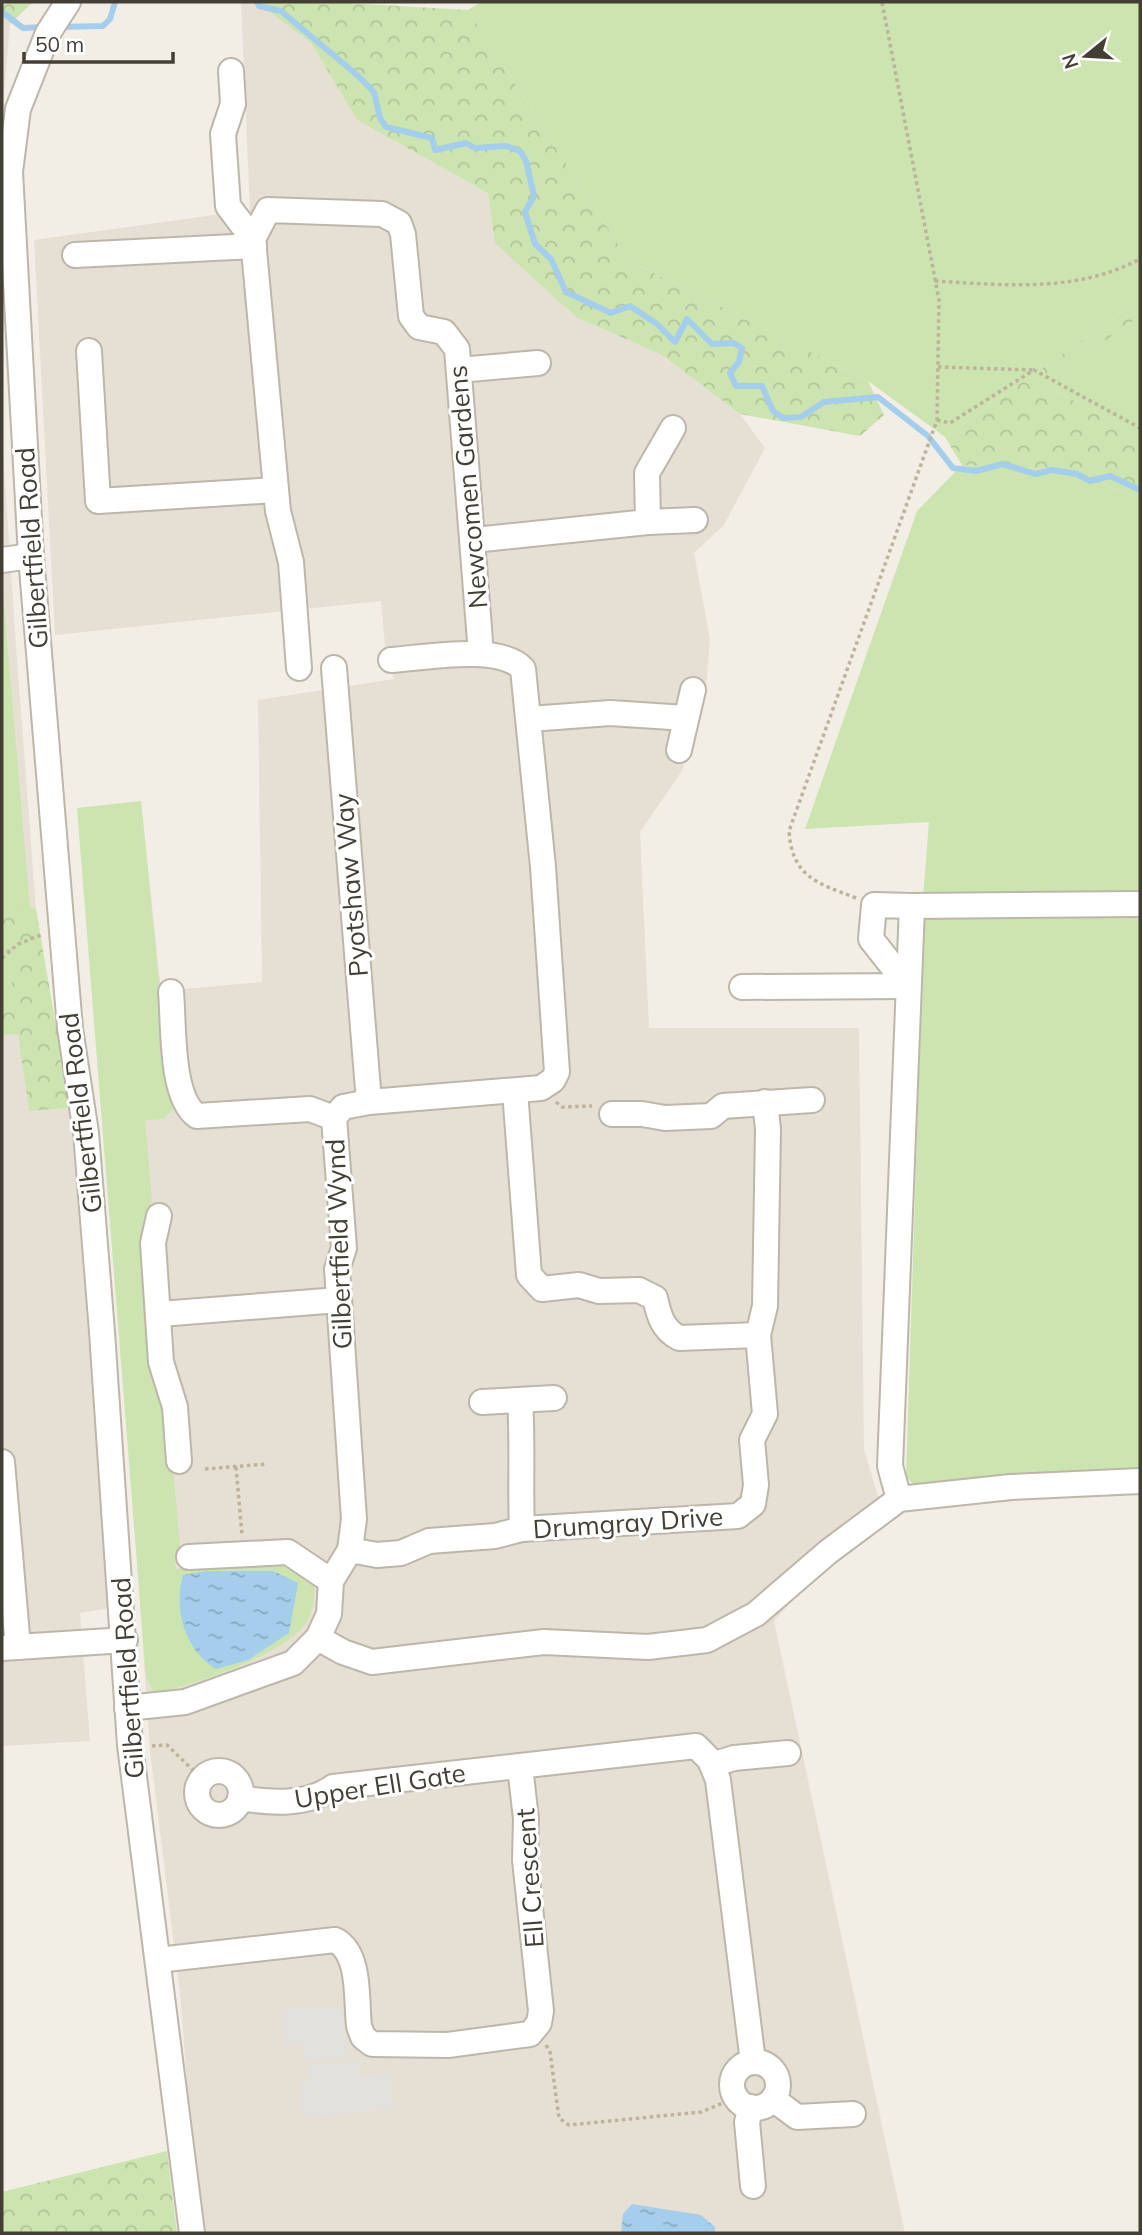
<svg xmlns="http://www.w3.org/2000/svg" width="1142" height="2235" font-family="Mulish,sans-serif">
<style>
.residential{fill:#e6e0d4}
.green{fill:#cce4b0}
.forest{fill:url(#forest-crowns)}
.parking{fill:#e3e1de}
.water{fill:url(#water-ripples)}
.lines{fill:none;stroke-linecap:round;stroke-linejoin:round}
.stream{stroke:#a4ceec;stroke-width:6}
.minor-casing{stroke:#bdb6a9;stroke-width:28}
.path{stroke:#beb29b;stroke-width:3.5;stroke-dasharray:3.5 3.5;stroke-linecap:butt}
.minor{stroke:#fff;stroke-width:24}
.labels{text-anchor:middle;stroke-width:6;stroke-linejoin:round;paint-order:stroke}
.street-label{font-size:26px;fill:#443f35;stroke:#fff}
</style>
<defs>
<pattern id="forest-crowns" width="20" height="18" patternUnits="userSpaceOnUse" patternTransform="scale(1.75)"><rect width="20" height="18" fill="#cce4b0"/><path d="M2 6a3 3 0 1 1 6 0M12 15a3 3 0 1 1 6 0" fill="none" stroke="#b0c598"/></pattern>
<pattern id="water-ripples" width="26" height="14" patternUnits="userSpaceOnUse" patternTransform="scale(1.75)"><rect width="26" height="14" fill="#a4ceec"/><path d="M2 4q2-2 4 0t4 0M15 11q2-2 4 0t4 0" fill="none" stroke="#87a9c0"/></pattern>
</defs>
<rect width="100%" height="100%" fill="#f2eee6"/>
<!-- residential -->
<g class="residential">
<path d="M 241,2 L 256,2 L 311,43 L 357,120 L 488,193 L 496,243 L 576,317 L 662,355 L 740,414 L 765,448 L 724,525 L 694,553 L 710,639 L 706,688 L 682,771 L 640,832 L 649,1028 L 859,1028 L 864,1449 L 880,1503 L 774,1621 L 905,2233 L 206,2233 L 193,2160 L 180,1993 L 150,1751 L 116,1246 L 141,801 L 161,991 L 262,982 L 258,700 L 394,679 L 386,656 L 381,601 L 55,635 L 34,240 L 250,210 Z"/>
<path d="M 2,10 L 10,24 L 2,116 Z"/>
<path d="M 2,438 L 16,646 L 36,909 L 2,907 Z"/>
<path d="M 18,1033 L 29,1111 L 70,1108 L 110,1608 L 80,1613 L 90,1741 L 2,1746 L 2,1035 Z"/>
</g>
<!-- green -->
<g class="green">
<path d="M 481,2 L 1140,2 L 1140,299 L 945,437 L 868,381 L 628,260 L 468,10 Z"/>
<path d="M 1140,316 L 1140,436 L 1044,385 Z"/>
<path d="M 962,465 L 1064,470 L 1140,498 L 1140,893 L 923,898 L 929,822 L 805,829 L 917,511 Z"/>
<path d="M 2,582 L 30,908 L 36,909 L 52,1013 L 2,1021 Z"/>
<path d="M 141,801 L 170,1090 L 174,1108 L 164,1119 L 145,1120 L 152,1200 L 150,1210 L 180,1547 L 175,1556 L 176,1569 L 290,1561 L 316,1580 C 314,1591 314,1607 309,1618 C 292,1653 199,1682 161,1692 L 153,1691 L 146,1677 L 77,808 Z"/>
<path d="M 1140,914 L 1140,1473 L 916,1487 L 906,1477 L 924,916 Z"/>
</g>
<!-- forest -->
<g class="forest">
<path d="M 2,2 L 33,2 L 10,24 L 2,10 Z"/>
<path d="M 256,2 L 331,2 L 468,10 L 628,260 L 868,381 L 884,415 L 860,436 L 740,414 L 662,355 L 576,317 L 495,243 L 488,193 L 357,120 L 311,43 Z"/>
<path d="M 1140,299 L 1140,316 L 1044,385 L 1140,436 L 1140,498 L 1064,470 L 962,465 L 945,437 Z"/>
<path d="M 2,907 L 36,909 L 70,1108 L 29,1111 L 18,1034 L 2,1035 L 2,1004 L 8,1004 L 18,950 L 2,951 Z"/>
<path d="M 167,2151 L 177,2233 L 2,2233 L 2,2192 Z"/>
</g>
<!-- parking -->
<g class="parking">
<path d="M 342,2006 L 347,2056 L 305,2061 L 302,2044 L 285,2046 L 281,2010 Z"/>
<path d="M 358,2060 L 360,2077 L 389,2074 L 393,2108 L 303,2118 L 299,2084 L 308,2083 L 306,2066 Z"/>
</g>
<!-- water -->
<g class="water">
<path d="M 208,1571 L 273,1571 L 298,1583 L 289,1633 L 248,1660 L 216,1669 C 185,1651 173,1608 183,1575 Z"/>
<path d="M 632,2204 L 701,2215 L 715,2227 L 715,2233 L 621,2233 L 623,2214 Z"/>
</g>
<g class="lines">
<!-- stream -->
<g class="stream">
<path d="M 257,2 L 259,6 L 281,11 L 357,75 L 374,92 L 380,118 L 386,127 L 432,138 L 435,150 L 466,143 L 475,148 L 506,146 L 520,151 L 526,161 L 534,196 L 525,212 L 535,244 L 551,259 L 566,292 L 611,313 L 630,306 L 657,324 L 675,342 L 687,319 L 712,344 L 734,343 L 742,348 L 739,362 L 730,373 L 736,386 L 762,386 L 773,411 L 783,418 L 801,417 L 824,402 L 878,397 L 928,436 L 953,468 L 976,471 L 1002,464 L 1036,474 L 1052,470 L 1077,474 L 1090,481 L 1110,476 L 1140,490"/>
<path d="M 2,12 L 23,28 L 45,27"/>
<path d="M 59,27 L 103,26 L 110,19 L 115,2"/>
</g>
<defs>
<g id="minor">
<path d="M 68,2 L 48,33 L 18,109 L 10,172 L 31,556 L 70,1028 L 86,1133 L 102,1332 L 130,1745 L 192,2233"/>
<path d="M 231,71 L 233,104 L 223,134 L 228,206 L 253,239 L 278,511 L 291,562 L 299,668"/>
<path d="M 253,239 L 268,210 L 382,214 L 399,223 L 403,234 L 411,316 L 419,327 L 444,332 L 457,349 L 481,654"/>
<path d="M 75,255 L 254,246"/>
<path d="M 89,351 L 98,501 L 276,490"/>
<path d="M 459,370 L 538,363"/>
<path d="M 648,522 L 647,473 L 673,428"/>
<path d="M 474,540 L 648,522 L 695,520"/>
<path d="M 2,560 L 31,556"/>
<path d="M 334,668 L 369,1102"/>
<path d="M 530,719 L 610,713 L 686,718"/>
<path d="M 679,750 L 693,690"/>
<path d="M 742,987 L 908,986 L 871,939 L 874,905 L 912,906"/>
<path d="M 171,992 C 174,1024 170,1097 197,1116 L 310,1109 L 334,1118"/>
<path d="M 515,1091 L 529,1275 L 542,1289 L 579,1285 L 599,1291 L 639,1290 L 655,1298 C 659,1315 662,1329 679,1338 L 758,1335"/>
<path d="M 612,1114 L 642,1114 L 665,1118 L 711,1116 L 723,1106 L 812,1100"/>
<path d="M 159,1216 L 153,1243 L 161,1362 L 175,1407 L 179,1461"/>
<path d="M 160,1314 L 339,1300"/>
<path d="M 520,1400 C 523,1444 520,1486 522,1529"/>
<path d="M 482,1402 L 554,1398"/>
<path d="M 2,1462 L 18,1647"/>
<path d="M 899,1499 L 890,1466 L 912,906 L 1140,904"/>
<path d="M 350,1550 L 377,1555 L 401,1553 L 429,1541 L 495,1536 L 522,1529 L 738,1516 L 753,1504 L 756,1485 L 752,1440 L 765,1414 L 758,1335 L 765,1306 L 768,1129 L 765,1102"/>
<path d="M 189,1557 L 288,1552 L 331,1581"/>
<path d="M 318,1638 L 343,1652 L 372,1662 L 544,1642 L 648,1647 L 707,1640 L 756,1614 L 828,1552 L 899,1499 L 1011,1487 L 1140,1481"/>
<path d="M 2,1648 L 125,1640"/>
<path d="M 127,1708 L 185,1702 L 293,1663 L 318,1638 L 329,1614 L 331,1581 L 350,1550 L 354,1519 L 337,1269 L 344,1248 L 334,1118 L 343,1107 L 369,1102 L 541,1088 L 553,1080 L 557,1072 L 543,867 L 523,669 C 499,643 424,658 391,660"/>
<path d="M 712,1765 L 734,1758 L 788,1753"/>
<circle cx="219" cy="1793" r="22"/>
<path d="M 240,1798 C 270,1803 307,1806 333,1787 L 696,1746 L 710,1760 L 718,1780 L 753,2062"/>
<path d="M 158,1960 L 335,1940 C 361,1953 356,2000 359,2026 L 363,2037 L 372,2044 L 448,2045 L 530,2034 L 539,2023 L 541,2011 L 525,1860 L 526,1819 L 520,1766"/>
<circle cx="755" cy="2085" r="23"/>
<path d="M 773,2099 L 797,2117 L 853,2114"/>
<path d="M 751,2107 L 747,2122 L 753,2186"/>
</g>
</defs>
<!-- minor casing -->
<use href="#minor" class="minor-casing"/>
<!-- path -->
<g class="path">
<path d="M 935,281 C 1004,285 1077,293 1140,259"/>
<path d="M 938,367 L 1034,370"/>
<path d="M 937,420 L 950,423 L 1034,370 L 1140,428"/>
<path d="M 856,898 C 817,883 792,877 789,831 L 937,420 L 939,300 L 882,2"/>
<path d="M 2,958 L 18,944 L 41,935"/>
<path d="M 556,1102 L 562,1107 L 592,1106"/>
<path d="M 236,1467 L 242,1535"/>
<path d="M 205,1469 L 267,1464"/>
<path d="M 152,1746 L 167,1745 L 202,1779"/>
<path d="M 546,2045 L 550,2052 L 559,2118 L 569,2125 L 701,2112 L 730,2100"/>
</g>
<!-- minor -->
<use href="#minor" class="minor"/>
</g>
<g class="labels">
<!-- street labels -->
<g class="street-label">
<text transform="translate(468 487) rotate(-95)" y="9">Newcomen Gardens</text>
<text transform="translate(32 548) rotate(-94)" y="9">Gilbertfield Road</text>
<text transform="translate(351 885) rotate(-95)" y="9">Pyotshaw Way</text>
<text transform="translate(81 1113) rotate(-97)" y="9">Gilbertfield Road</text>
<text transform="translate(339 1244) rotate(-92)" y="9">Gilbertfield Wynd</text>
<text transform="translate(628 1523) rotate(-4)" y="9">Drumgray Drive</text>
<text transform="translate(128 1678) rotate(-94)" y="9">Gilbertfield Road</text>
<text transform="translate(380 1786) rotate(-9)" y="9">Upper Ell Gate</text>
<text transform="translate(530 1878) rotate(-94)" y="9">Ell Crescent</text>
</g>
</g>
<!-- border -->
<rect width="1142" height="2235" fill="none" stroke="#443f35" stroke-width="7"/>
<!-- north arrow -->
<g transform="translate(1086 56) rotate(252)" stroke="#ffffff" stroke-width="5" paint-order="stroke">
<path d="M0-5L12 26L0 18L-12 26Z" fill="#443f35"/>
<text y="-10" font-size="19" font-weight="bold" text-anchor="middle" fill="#443f35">N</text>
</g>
<!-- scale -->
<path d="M24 52v10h149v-10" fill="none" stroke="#443f35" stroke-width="3.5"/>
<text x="35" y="52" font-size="21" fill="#443f35" stroke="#ffffff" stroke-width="5" paint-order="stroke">50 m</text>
</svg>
